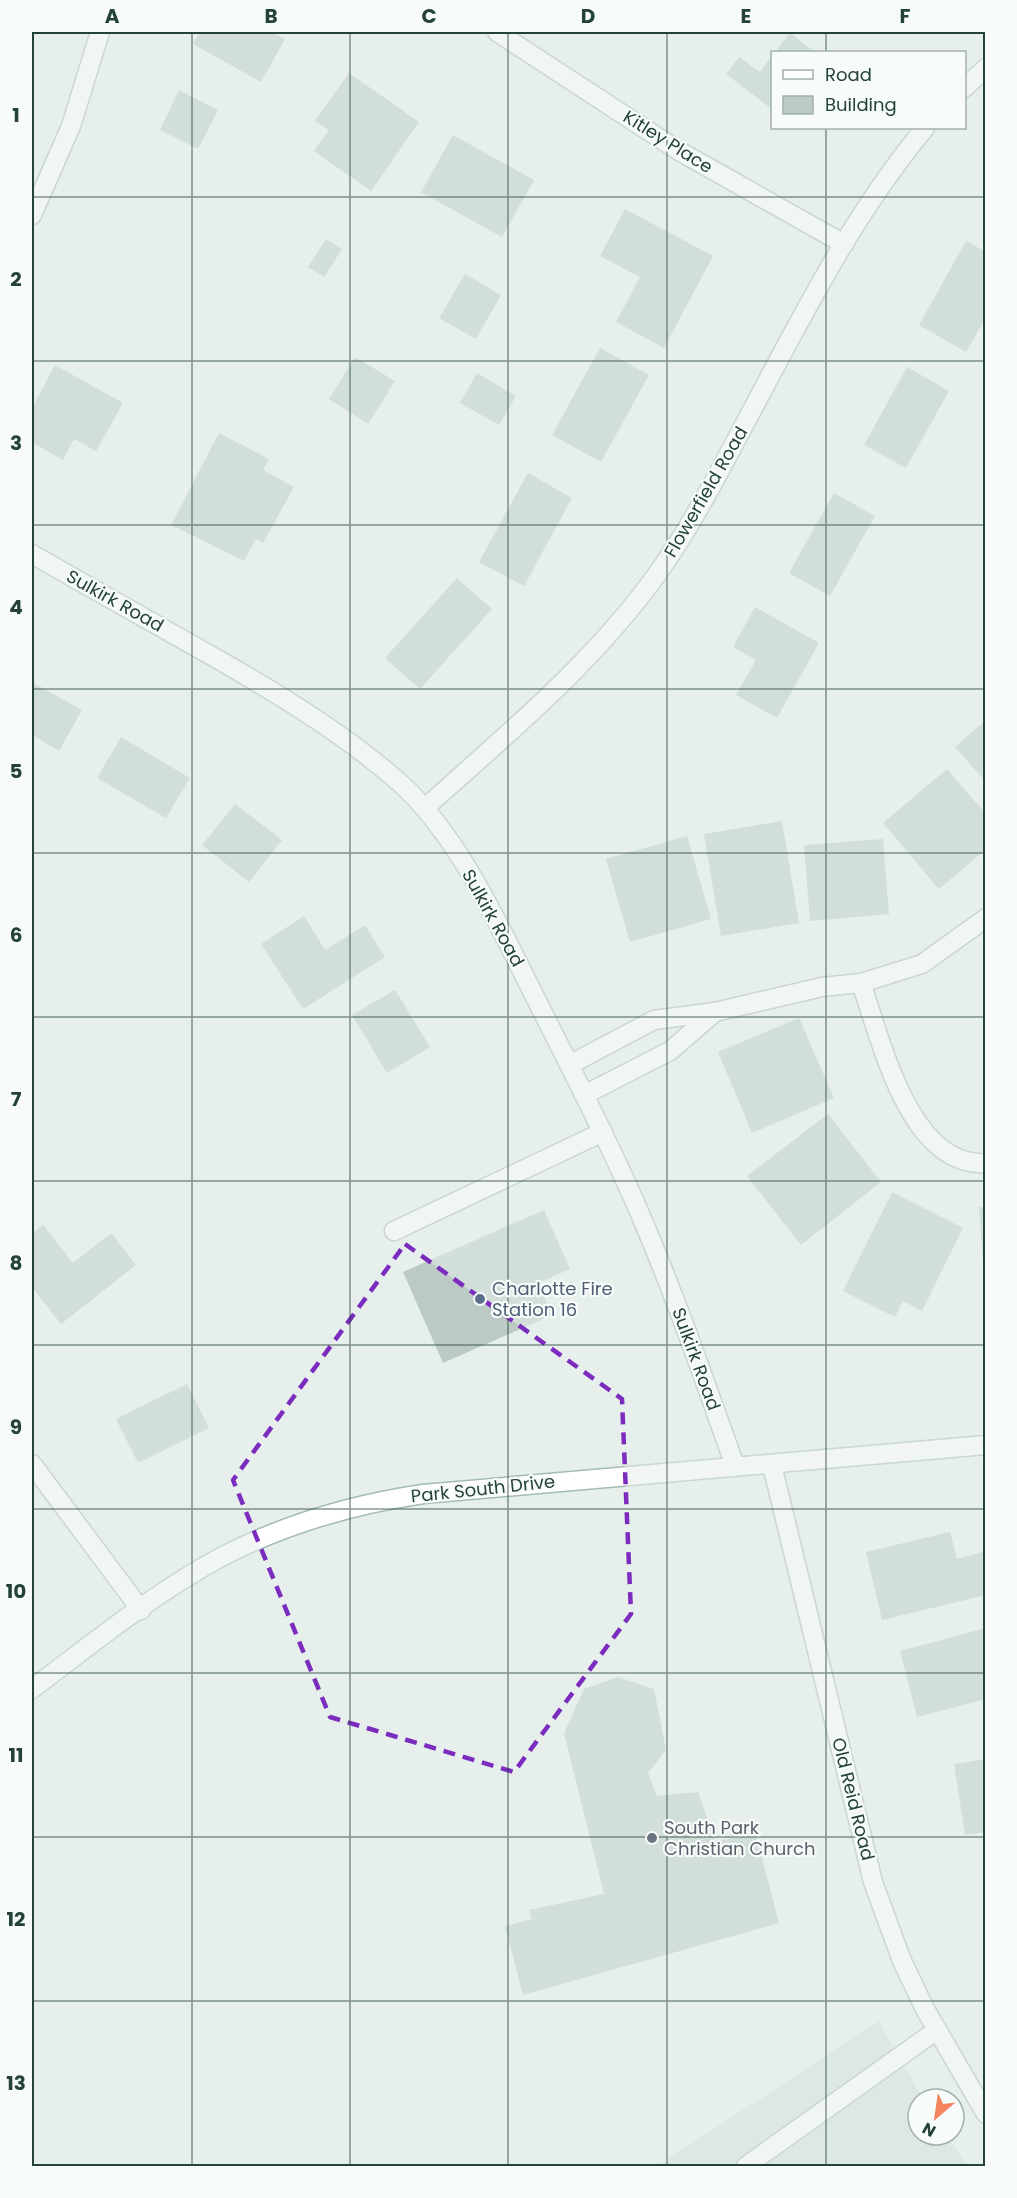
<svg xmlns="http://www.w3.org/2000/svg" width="1017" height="2198" font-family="Poppins,sans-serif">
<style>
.built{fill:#d4dfda}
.building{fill:#bbcac4}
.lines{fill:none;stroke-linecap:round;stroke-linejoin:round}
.lane-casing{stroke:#a8b8b2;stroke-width:21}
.street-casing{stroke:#a8b8b2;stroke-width:21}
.secondary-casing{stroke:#a4bbb3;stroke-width:21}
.lane{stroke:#fff;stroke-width:18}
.street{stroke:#fff;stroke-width:18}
.secondary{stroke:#fff;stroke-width:18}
.marked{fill:none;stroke:#7b2cbf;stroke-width:4.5;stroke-dasharray:12 8;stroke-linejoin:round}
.grid{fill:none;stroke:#24423a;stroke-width:1.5;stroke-opacity:0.55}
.service-dot{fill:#5c6f8a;stroke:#f7fbf9;stroke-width:2}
.worship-dot{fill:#6b7280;stroke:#f7fbf9;stroke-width:2}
.labels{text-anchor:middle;stroke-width:4.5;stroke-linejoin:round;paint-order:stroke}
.street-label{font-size:18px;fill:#24423a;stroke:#f7fbf9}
.service-label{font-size:18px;fill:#4e5e75;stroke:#f7fbf9;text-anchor:start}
.worship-label{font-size:18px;fill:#5b616d;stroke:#f7fbf9;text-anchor:start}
.neatline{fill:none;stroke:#24423a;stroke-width:2}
.grid-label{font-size:20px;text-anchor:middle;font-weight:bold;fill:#24423a}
</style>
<rect width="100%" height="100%" fill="#e6efeb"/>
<!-- built -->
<path class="built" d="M 879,2021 L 923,2099 L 918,2099 L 918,2135 L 946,2135 L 968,2166 L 657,2166 Z"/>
<!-- building -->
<g class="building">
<path d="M 200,32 L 271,32 L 285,39 L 261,82 L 193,44 Z"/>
<path d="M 790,33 L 815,52 L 775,52 Z"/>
<path d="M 772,56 L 772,109 L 726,74 L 739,57 L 760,72 Z"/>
<path d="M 349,73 L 419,122 L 371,191 L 314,151 L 329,130 L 315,121 Z"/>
<path d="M 179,90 L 218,110 L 198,149 L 160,130 Z"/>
<path d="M 453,135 L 534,180 L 502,237 L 421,192 Z"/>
<path d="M 625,209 L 713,256 L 664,348 L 616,322 L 640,277 L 600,256 Z"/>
<path d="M 326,239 L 342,249 L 324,277 L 308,267 Z"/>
<path d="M 966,241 L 986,252 L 986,317 L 966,352 L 919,325 Z"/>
<path d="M 465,274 L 501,295 L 476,339 L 439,318 Z"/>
<path d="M 600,348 L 649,375 L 601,462 L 552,435 Z"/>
<path d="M 355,357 L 395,381 L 368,424 L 329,399 Z"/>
<path d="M 55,365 L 123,403 L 96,451 L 74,439 L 63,460 L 32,442 L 32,408 Z"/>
<path d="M 907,367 L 949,391 L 906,468 L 864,445 Z"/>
<path d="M 477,373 L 516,396 L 499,425 L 460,403 Z"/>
<path d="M 219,433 L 269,459 L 263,470 L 294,487 L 263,543 L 256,539 L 244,561 L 171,525 Z"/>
<path d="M 528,473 L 572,498 L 524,586 L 479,562 Z"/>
<path d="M 834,493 L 875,516 L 830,596 L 789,573 Z"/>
<path d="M 457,578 L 492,609 L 420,689 L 385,658 Z"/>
<path d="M 755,607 L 819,643 L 777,718 L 736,695 L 756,660 L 733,647 Z"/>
<path d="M 32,682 L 82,710 L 59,751 L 32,735 Z"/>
<path d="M 986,720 L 986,782 L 955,747 Z"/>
<path d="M 121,737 L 190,778 L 166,818 L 97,778 Z"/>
<path d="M 947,769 L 986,814 L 986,849 L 939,889 L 883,823 Z"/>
<path d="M 235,804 L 282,840 L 249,882 L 202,845 Z"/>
<path d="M 782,821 L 799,923 L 721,936 L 704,834 Z"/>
<path d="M 687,836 L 711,919 L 630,942 L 606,859 Z"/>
<path d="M 883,839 L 889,914 L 810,921 L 804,845 Z"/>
<path d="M 304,916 L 325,950 L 365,925 L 385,957 L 303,1009 L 261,944 Z"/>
<path d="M 395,990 L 430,1047 L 387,1073 L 352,1015 Z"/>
<path d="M 799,1018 L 834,1098 L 752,1133 L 718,1052 Z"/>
<path d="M 828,1114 L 881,1182 L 801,1245 L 747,1176 Z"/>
<path d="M 892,1192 L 963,1228 L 922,1311 L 903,1301 L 895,1317 L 843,1291 Z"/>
<path d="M 979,1207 L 986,1207 L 986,1275 L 984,1275 Z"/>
<path d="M 544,1210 L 570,1269 L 538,1283 L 552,1315 L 443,1363 L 403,1272 Z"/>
<path d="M 43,1225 L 73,1263 L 111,1233 L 136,1265 L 61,1324 L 32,1287 L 32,1234 Z"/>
<path d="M 187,1384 L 209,1428 L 138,1463 L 116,1419 Z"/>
<path d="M 950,1532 L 957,1559 L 983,1552 L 986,1595 L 882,1620 L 866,1552 Z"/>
<path d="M 986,1628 L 986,1699 L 917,1717 L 900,1651 Z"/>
<path d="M 618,1677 L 654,1689 L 666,1750 L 648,1773 L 657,1796 L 698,1792 L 715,1841 L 756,1835 L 779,1923 L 523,1995 L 505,1926 L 532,1919 L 529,1910 L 604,1894 L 564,1733 L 584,1689 Z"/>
<path d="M 986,1759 L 986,1832 L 965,1835 L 954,1764 Z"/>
</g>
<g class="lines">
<defs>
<g id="lane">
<path d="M 394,1231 L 603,1132"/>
<path d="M 746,2166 L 937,2030"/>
</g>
<g id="street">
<path d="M 497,32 L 679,151 L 844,244"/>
<path d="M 964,88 L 986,68"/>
<path d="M 32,215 L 71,126 L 100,32"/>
<path d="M 32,554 C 96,591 161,627 226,664 C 286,699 347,736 400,783 C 458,835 499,925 534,995 C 569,1065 606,1135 637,1207 C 674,1292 704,1379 735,1466"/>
<path d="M 425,808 C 508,733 595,662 660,570 C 691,526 717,476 742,429 C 797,326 850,218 925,128"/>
<path d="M 861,983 C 881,1039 909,1168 986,1163"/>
<path d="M 569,1065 L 654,1020 L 715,1012 L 822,987 L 861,983 L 922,964 L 986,918"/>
<path d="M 584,1095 L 670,1051 L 715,1012"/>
<path d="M 32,1464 L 141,1610"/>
<path d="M 772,1465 L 873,1882 L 902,1961 L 925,2009 L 986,2114"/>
</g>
<path id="secondary" d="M 32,1689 C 94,1642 158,1590 227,1554 C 289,1523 355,1504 423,1494 L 986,1445"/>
</defs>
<!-- lane casing -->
<use href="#lane" class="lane-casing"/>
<!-- street casing -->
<use href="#street" class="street-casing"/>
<!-- secondary casing -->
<use href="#secondary" class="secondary-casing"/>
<!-- lane -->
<use href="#lane" class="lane"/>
<!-- street -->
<use href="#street" class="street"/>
<!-- secondary -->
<use href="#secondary" class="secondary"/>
</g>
<!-- marked area -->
<path d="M0 0H1017V2198H0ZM 405,1244 L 622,1399 L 631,1614 L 514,1772 L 330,1717 L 233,1480 Z" fill="#e6efeb" fill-opacity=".55" fill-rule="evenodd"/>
<path class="marked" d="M 405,1244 L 622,1399 L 631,1614 L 514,1772 L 330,1717 L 233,1480 Z"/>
<!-- grid -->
<path class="grid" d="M 192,32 L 192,2166M 350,32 L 350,2166M 508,32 L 508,2166M 667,32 L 667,2166M 826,32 L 826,52M 826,128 L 826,2166M 32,197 L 986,197M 32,361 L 986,361M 32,525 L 986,525M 32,689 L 986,689M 32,853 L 986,853M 32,1017 L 986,1017M 32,1181 L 986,1181M 32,1345 L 986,1345M 32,1509 L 986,1509M 32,1673 L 986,1673M 32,1837 L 986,1837M 32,2001 L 986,2001"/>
<!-- markers -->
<circle class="service-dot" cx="480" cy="1299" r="6"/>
<circle class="worship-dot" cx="652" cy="1838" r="6"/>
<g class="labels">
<!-- street labels -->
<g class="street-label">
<text transform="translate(668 142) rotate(32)" y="6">Kitley Place</text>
<text transform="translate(706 492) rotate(-60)" y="6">Flowerfield Road</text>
<text transform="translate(115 601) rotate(29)" y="6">Sulkirk Road</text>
<text transform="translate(493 918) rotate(61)" y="6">Sulkirk Road</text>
<text transform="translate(696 1359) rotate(70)" y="6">Sulkirk Road</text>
<text transform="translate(483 1489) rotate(-6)" y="6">Park South Drive</text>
<text transform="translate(853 1799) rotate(76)" y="6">Old Reid Road</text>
</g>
<!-- service labels -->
<g class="service-label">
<text x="492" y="1295">Charlotte Fire<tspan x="492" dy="21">Station 16</tspan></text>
</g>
<!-- worship labels -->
<g class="worship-label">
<text x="664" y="1834">South Park<tspan x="664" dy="21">Christian Church</tspan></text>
</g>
</g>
<!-- border -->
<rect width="1017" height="2198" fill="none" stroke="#f7fbf9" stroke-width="66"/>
<!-- legend -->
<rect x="771" y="51" width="195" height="78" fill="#f7fbf9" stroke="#a3b1ad" stroke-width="1.5"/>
<rect x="783" y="70" width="30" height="9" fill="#ffffff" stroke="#a3b1ad" stroke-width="1.5"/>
<text x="825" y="81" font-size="18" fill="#24423a">Road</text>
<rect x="783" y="96" width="30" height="18" fill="#bbcac4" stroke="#a3b1ad" stroke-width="1.5"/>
<text x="825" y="111" font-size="18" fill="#24423a">Building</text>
<!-- north arrow -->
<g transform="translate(936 2117) rotate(209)"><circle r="28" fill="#f7fbf9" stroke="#a3b1ad" stroke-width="1.5"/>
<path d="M0-4.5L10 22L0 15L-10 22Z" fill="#f4845f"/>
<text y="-9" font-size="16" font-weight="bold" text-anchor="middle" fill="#24423a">N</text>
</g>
<rect x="33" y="33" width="951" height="2132" class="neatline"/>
<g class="grid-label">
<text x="112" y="23">A</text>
<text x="271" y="23">B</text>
<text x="429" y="23">C</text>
<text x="588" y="23">D</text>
<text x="746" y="23">E</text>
<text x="905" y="23">F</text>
<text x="16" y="122">1</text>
<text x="16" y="286">2</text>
<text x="16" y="450">3</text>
<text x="16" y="614">4</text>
<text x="16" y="778">5</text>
<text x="16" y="942">6</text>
<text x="16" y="1106">7</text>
<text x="16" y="1270">8</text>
<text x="16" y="1434">9</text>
<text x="16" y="1598">10</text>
<text x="16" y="1762">11</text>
<text x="16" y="1926">12</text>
<text x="16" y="2090">13</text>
</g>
</svg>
